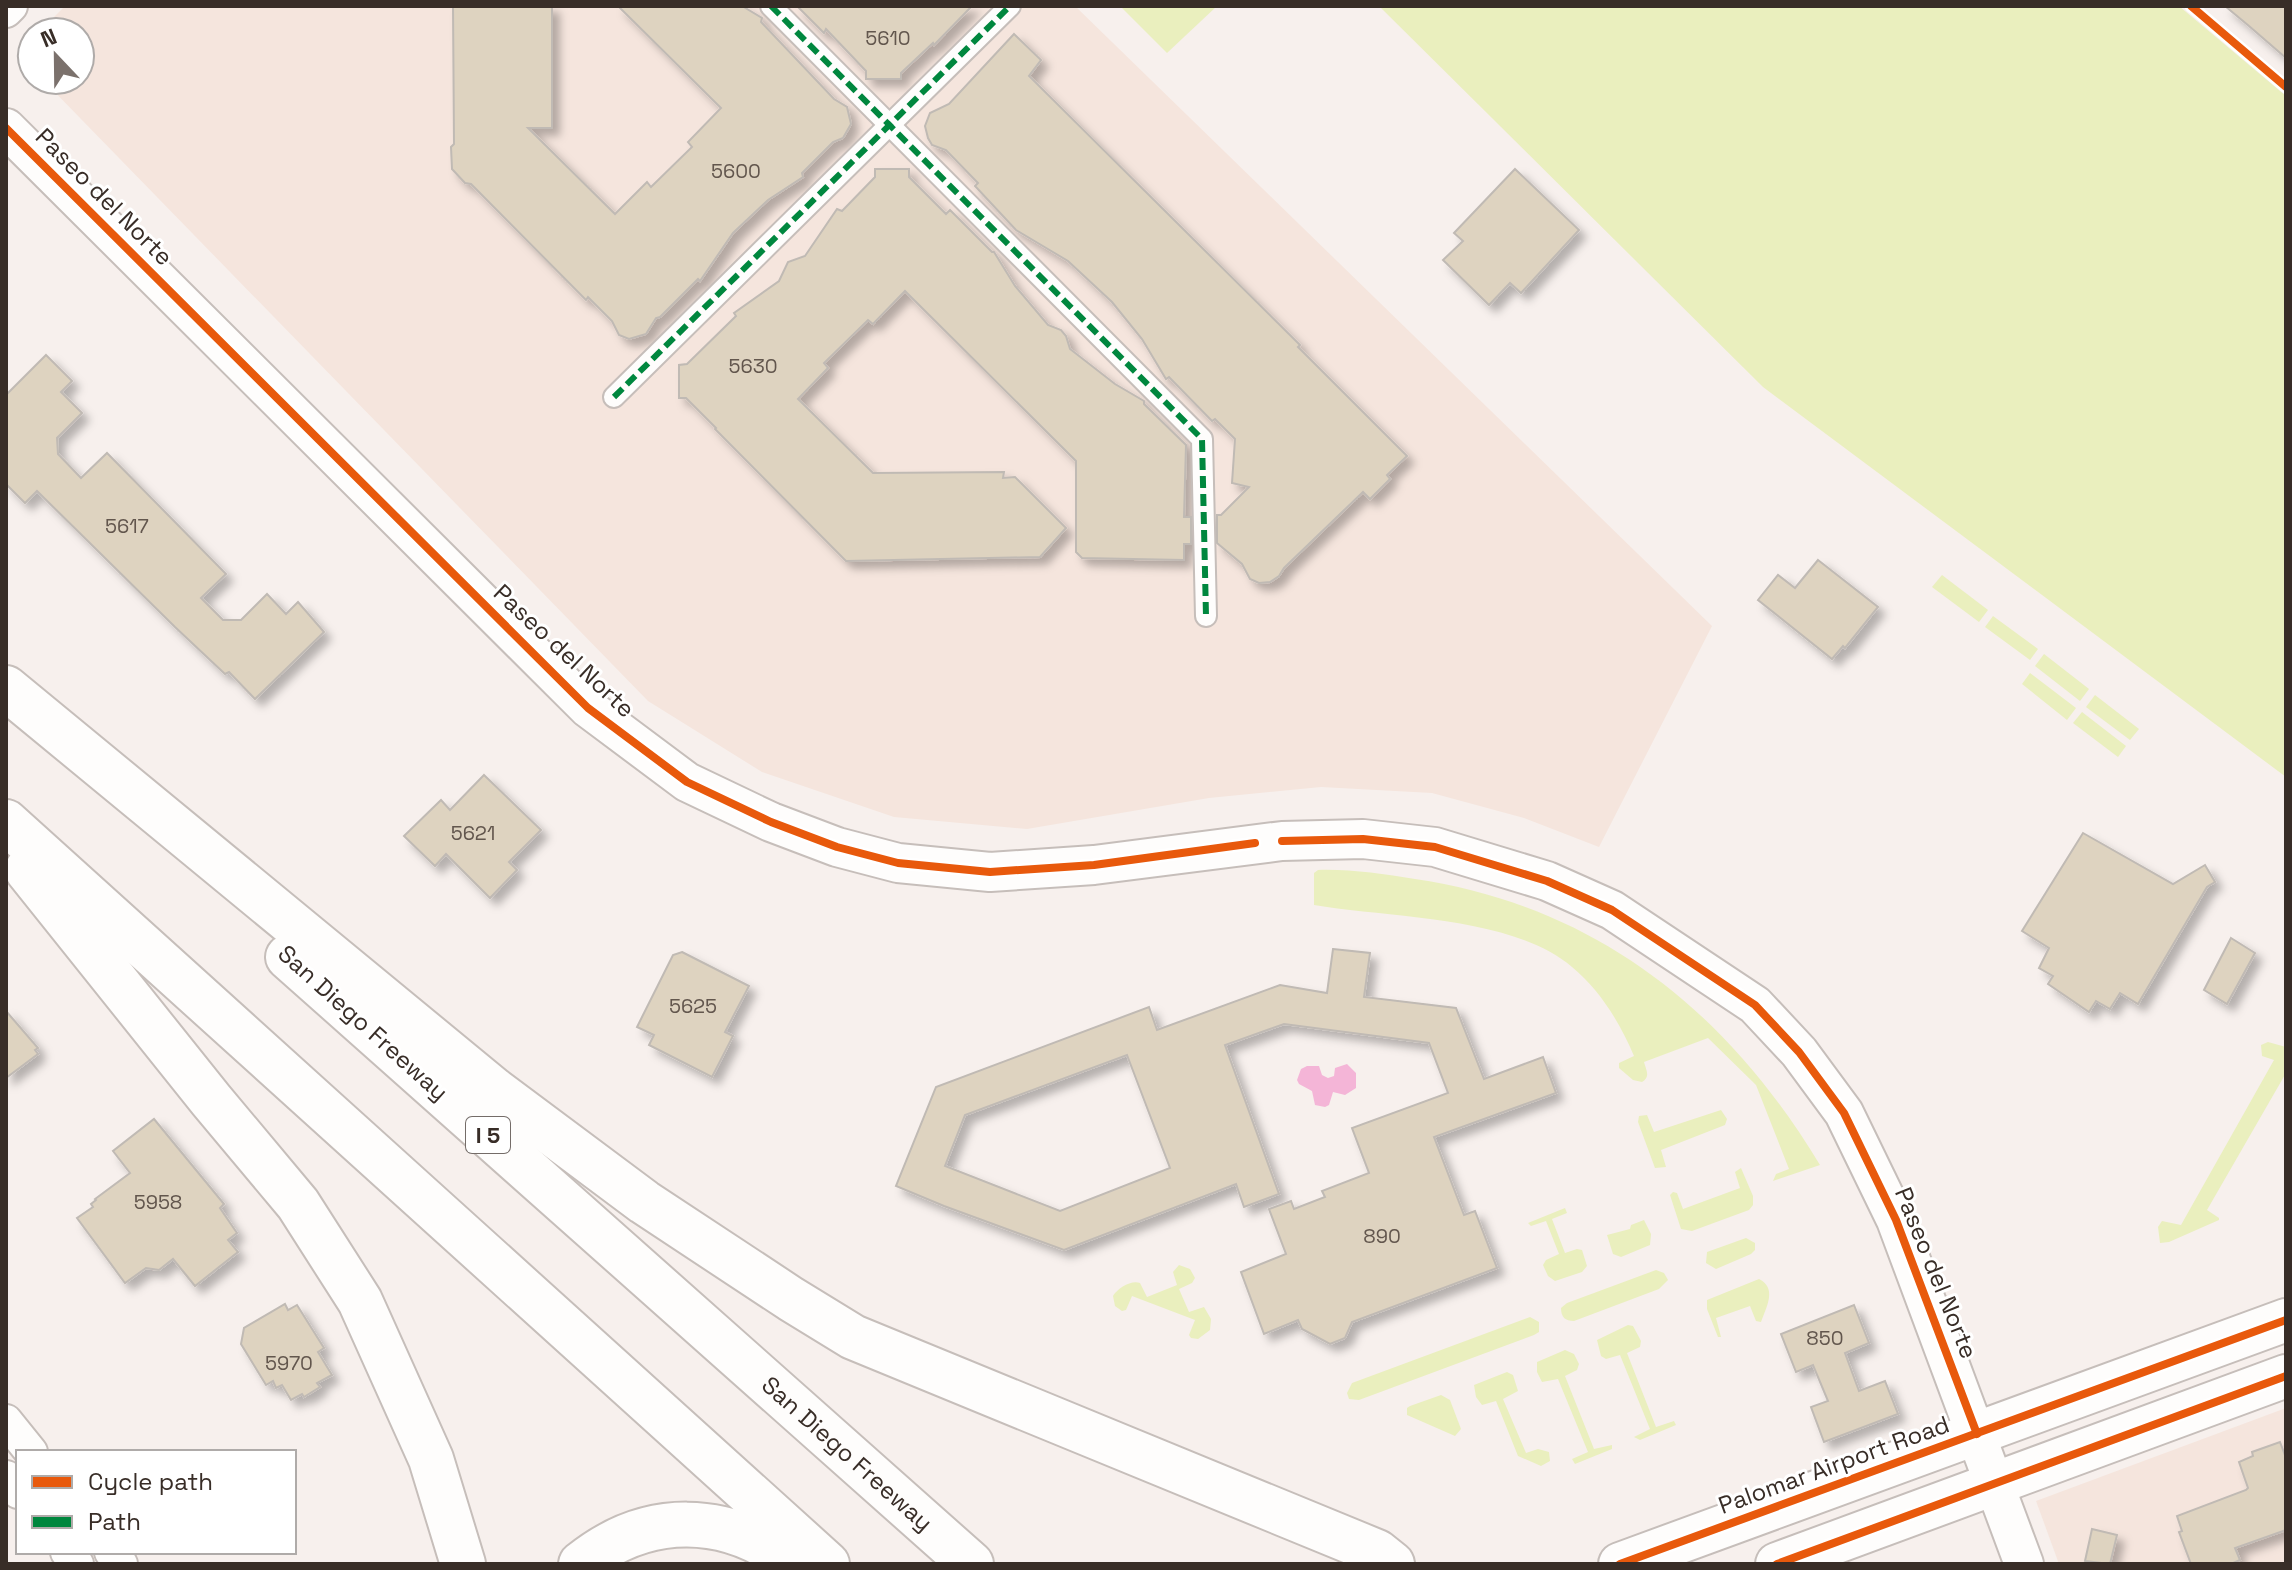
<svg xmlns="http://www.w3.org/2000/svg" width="2292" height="1570" font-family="'Space Grotesk',sans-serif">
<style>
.built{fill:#f5e5dd}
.green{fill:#eaefbe}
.water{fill:#f4b5d7}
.building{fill:#ded3c0;stroke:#c0bab4;stroke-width:2;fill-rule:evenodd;filter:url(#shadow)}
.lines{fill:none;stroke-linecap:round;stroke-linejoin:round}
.pedestrian-casing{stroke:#c6beba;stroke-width:24}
.tertiary-casing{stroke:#c6beba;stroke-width:36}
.secondary-casing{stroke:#c6beba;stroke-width:42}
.primary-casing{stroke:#c6beba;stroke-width:46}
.motorway-casing{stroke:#c6beba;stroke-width:48}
.pedestrian{stroke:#fefdfc;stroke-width:20}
.tertiary{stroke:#fefdfc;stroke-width:32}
.secondary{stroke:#fefdfc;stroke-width:38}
.primary{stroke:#fefdfc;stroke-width:42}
.motorway{stroke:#fefdfc;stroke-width:44}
.quiet{stroke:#00873e;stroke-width:6;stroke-dasharray:12 6;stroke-linecap:butt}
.cycleway-casing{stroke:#fff;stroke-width:13}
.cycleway{stroke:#e8590c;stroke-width:8}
.labels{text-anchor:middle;stroke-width:6;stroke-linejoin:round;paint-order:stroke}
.number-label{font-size:20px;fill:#62564d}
.shield{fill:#fff;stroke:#746c68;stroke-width:2}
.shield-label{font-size:22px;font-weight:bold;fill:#382d27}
.street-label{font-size:24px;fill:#382d27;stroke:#fff}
</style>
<defs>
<filter id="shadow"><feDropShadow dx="7" dy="7" stdDeviation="4" flood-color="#0004"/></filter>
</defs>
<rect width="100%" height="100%" fill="#f7f0ed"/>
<!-- built -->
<g class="built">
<path d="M 65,6 L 1075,6 L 1712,626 L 1599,847 L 1524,818 L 1432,793 L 1321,787 L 1209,798 L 1027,829 L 894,817 L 762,772 L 648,701 L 43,80 L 80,80 L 80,32 L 39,32 Z"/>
<path d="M 2286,1408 L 2286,1564 L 2059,1564 L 2036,1501 Z"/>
</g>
<!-- green -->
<g class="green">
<path d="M 1120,6 L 1217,6 L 1167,53 Z"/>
<path d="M 1379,6 L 2179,6 L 2286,96 L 2286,777 L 1763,387 Z"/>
<path d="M 1942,575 L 1988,610 L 1979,622 L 1932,587 Z"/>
<path d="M 1993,616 L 2038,649 L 2030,660 L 1985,627 Z"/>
<path d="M 2044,654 L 2089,689 L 2080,701 L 2035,666 Z"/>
<path d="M 2030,673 L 2076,708 L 2067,720 L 2022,684 Z"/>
<path d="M 2095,695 L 2139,729 L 2130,740 L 2086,707 Z"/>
<path d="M 2082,712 L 2126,746 L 2118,757 L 2073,723 Z"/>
<path d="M 1318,870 C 1350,869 1383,874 1415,879 C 1597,906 1727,1011 1820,1165 L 1773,1181 L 1776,1174 L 1789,1169 L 1756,1085 L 1708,1038 L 1644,1062 C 1646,1070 1651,1077 1642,1082 L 1633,1080 L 1619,1068 L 1619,1063 L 1634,1056 C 1620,1023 1600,990 1572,967 C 1513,916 1389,918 1314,905 L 1314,873 Z"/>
<path d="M 2268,1042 L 2286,1047 L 2286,1073 L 2207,1210 L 2219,1218 L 2219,1220 L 2169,1242 L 2160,1243 L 2158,1227 L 2162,1221 L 2181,1225 L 2274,1060 L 2262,1056 L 2261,1045 Z"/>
<path d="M 1721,1110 L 1727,1119 L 1725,1125 L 1661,1150 L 1666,1167 L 1655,1168 L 1638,1122 L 1639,1116 L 1647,1115 L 1654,1132 Z"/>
<path d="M 1741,1168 L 1753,1196 L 1753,1205 L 1749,1210 L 1692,1231 L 1681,1229 L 1670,1195 L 1673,1192 L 1677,1193 L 1683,1209 L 1740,1188 L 1735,1172 Z"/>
<path d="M 1565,1208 L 1567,1213 L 1552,1219 L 1565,1253 L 1577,1249 L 1582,1250 L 1587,1266 L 1582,1272 L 1555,1281 L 1548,1276 L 1543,1265 L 1546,1260 L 1559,1254 L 1546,1221 L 1531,1226 L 1528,1223 Z"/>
<path d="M 1644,1220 L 1651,1234 L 1650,1245 L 1621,1257 L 1613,1254 L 1607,1235 L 1630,1229 L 1631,1225 Z"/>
<path d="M 1746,1238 L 1755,1243 L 1755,1250 L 1751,1254 L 1716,1269 L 1706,1263 L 1707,1252 Z"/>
<path d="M 1179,1265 L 1190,1269 L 1195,1278 L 1192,1283 L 1179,1289 L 1189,1312 L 1204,1307 L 1211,1319 L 1210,1330 L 1198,1339 L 1191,1338 L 1189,1335 L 1195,1320 L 1132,1296 L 1126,1310 L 1122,1311 L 1115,1306 L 1113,1296 C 1118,1288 1131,1280 1140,1283 L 1147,1297 L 1177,1285 L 1173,1272 Z"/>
<path d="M 1656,1270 L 1664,1273 L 1668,1280 L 1659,1289 L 1574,1321 C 1565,1321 1561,1317 1561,1308 L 1567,1303 Z"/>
<path d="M 1759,1279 C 1777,1288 1767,1306 1761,1322 L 1756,1321 L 1750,1306 L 1716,1318 L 1721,1337 L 1718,1337 L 1707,1309 L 1707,1300 Z"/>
<path d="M 1530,1317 L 1539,1322 L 1539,1332 L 1534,1335 L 1359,1400 L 1349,1399 L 1347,1393 L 1352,1383 Z"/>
<path d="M 1628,1325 L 1633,1326 L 1641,1341 L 1640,1347 L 1627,1353 L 1656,1427 L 1674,1421 L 1676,1425 L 1640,1440 L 1634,1437 L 1650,1429 L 1620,1355 L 1606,1359 L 1601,1356 L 1597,1340 Z"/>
<path d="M 1565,1350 L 1574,1354 L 1579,1364 L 1577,1370 L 1565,1376 L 1594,1449 L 1612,1445 L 1612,1449 L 1575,1464 L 1572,1459 L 1588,1452 L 1558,1379 L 1542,1382 L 1537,1372 L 1537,1362 Z"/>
<path d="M 1507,1372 L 1513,1375 L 1518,1391 L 1503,1399 L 1526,1453 L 1538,1449 L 1549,1452 L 1550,1461 L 1541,1466 L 1518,1456 L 1496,1401 L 1482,1405 L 1476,1397 L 1474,1385 Z"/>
<path d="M 1441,1395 L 1450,1400 L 1461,1429 L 1455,1436 L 1407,1415 L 1407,1408 L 1410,1406 Z"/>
</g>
<!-- water -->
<path class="water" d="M 1347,1064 L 1356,1073 L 1356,1088 L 1345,1095 L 1333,1092 L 1329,1105 L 1325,1107 L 1315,1105 L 1312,1091 L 1299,1084 L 1297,1080 L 1301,1069 L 1307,1066 L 1319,1066 L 1322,1075 L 1328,1078 L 1334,1076 L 1335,1068 Z"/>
<!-- building -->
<g class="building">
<path d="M 453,6 L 552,6 L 552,128 L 528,128 L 615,214 L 647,182 L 651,187 L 692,147 L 688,142 L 721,108 L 618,6 L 742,6 L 762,18 L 761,22 L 834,99 L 847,107 L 851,124 L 843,138 L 833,142 L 802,173 L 803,177 L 768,200 L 733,233 L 700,281 L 698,279 L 660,317 L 656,318 L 646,334 L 629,339 L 619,335 L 612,321 L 588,297 L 586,300 L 471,184 L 465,183 L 452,169 L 451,147 L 454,144 Z"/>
<path d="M 797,6 L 972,6 L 934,45 L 933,43 L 901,73 L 901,79 L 866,79 L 866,71 L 826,29 L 824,33 Z"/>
<path d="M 2225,6 L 2286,6 L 2286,58 L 2249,26 Z"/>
<path d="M 1014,34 L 1041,60 L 1029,76 L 1300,345 L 1298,347 L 1407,456 L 1387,475 L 1390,479 L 1370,499 L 1363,492 L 1284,568 L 1279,576 L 1270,582 L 1259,583 L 1250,579 L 1242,564 L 1217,543 L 1217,515 L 1221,515 L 1249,487 L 1232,483 L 1235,439 L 1215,419 L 1212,421 L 1169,377 L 1166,379 L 1142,339 L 1112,302 L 1068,261 L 1016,230 L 975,186 L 978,183 L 946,150 L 932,145 L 928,138 L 925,126 L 930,113 L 949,104 Z"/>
<path d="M 875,169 L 909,169 L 909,177 L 946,214 L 950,210 L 992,252 L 994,252 L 1015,286 L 1048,325 L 1061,330 L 1066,336 L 1070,349 L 1115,384 L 1144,401 L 1144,404 L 1186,445 L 1184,517 L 1191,517 L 1191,544 L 1184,544 L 1184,560 L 1082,558 L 1076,552 L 1076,461 L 905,291 L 873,324 L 868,320 L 824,363 L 828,368 L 798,399 L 873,473 L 1004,472 L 1003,478 L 1015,477 L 1066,528 L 1040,557 L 846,561 L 715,429 L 716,428 L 686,398 L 679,398 L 679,365 L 687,364 L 736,316 L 734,313 L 779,281 L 788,262 L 805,256 L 837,209 L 842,211 L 875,177 Z"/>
<path d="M 1515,169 L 1579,230 L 1521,293 L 1510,283 L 1489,305 L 1443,260 L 1463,241 L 1454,233 Z"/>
<path d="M 46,355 L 72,381 L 61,392 L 82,413 L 57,438 L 58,454 L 81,478 L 107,453 L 171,518 L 226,574 L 201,598 L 223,620 L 241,620 L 267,594 L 286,614 L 298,602 L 324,632 L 255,699 L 229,672 L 225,674 L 175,627 L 37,491 L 25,503 L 6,484 L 6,395 Z"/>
<path d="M 1818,560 L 1878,607 L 1845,648 L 1843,646 L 1832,659 L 1758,600 L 1778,575 L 1795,588 Z"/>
<path d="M 484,775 L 541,830 L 509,862 L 517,870 L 490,898 L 446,854 L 435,866 L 404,836 L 441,800 L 450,810 Z"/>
<path d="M 2083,833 L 2173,884 L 2205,865 L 2215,882 L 2207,887 L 2138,1004 L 2120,993 L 2110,1009 L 2096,1001 L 2089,1012 L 2048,984 L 2053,976 L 2039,968 L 2049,948 L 2022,931 Z"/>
<path d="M 2231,938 L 2255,953 L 2227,1004 L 2204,990 Z"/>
<path d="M 1333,949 L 1370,953 L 1364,997 L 1456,1008 L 1484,1079 L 1543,1057 L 1556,1093 L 1434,1137 L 1464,1215 L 1475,1211 L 1497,1268 L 1352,1322 L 1345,1338 L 1330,1344 L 1302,1329 L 1298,1320 L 1264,1334 L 1241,1272 L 1286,1254 L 1269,1209 L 1291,1201 L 1294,1209 L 1325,1197 L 1322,1191 L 1369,1173 L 1352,1128 L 1448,1093 L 1429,1043 L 1284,1024 L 1225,1045 L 1279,1194 L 1244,1207 L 1236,1184 L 1064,1250 L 944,1206 L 896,1186 L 936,1087 L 1149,1007 L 1157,1030 L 1280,985 L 1327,993 ZM 1127,1055 L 1170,1168 L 1060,1211 L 945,1166 L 965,1115 Z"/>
<path d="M 682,952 L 749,986 L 725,1032 L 733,1036 L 712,1077 L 649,1045 L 654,1035 L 637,1027 L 673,955 Z"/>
<path d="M 6,1011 L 38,1048 L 35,1050 L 38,1054 L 6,1078 Z"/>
<path d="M 154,1119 L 224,1204 L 220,1208 L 237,1233 L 228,1240 L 238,1252 L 195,1286 L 173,1259 L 159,1270 L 146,1268 L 125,1283 L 77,1218 L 93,1207 L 91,1204 L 96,1200 L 95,1199 L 130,1173 L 113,1151 Z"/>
<path d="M 285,1304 L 288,1310 L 297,1305 L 324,1348 L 318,1352 L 332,1375 L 317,1383 L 320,1387 L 304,1397 L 302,1394 L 291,1400 L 282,1385 L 276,1388 L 273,1381 L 266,1385 L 241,1344 L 244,1328 Z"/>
<path d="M 1854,1305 L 1869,1343 L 1845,1353 L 1859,1391 L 1885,1381 L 1898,1414 L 1824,1442 L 1811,1407 L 1828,1401 L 1813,1365 L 1796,1372 L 1781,1334 Z"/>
<path d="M 2280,1442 L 2286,1458 L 2286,1530 L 2235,1548 L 2240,1560 L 2231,1564 L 2191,1564 L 2179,1532 L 2182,1531 L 2177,1516 L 2246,1490 L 2248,1488 L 2239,1462 L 2253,1456 L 2252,1452 Z"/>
<path d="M 2092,1529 L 2117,1535 L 2110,1564 L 2085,1561 Z"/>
</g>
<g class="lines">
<defs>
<g id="pedestrian">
<path d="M 771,6 L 1202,439 L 1206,616"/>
<path d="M 614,397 L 1010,6"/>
</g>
<g id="tertiary">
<path d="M 6,11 L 11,6"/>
<path d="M 6,1421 L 31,1452"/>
<path d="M 6,1477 L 18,1492"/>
<path d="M 67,1552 L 77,1564"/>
<path d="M 111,1552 L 121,1564"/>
</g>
<path id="secondary" d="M 6,128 L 588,708 L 687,782 L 771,822 L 837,847 L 898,863 L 990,872 L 1094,865 L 1282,841 L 1363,839 L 1435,847 L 1547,881 L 1612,910 L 1755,1005 L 1799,1052 L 1844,1113 L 1896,1220 L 2024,1564"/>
<g id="primary">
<path d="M 1620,1564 L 2286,1320"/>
<path d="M 1777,1564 L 2286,1376"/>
</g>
<g id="motorway">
<path d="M 6,688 L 494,1090 L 644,1202 L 791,1299 L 853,1337 L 1377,1552 L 1392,1564"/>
<path d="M 6,822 L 827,1564"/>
<path d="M 27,870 L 211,1100 L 298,1204 L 360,1301 L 431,1459 L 463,1564"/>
<path id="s1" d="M 288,957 L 971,1564"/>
<path d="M 581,1564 C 647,1511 727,1512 793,1564"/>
</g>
</defs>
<!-- pedestrian casing -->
<use href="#pedestrian" class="pedestrian-casing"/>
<!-- tertiary casing -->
<use href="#tertiary" class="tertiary-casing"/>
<!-- secondary casing -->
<use href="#secondary" class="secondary-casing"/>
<!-- primary casing -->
<use href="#primary" class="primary-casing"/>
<!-- motorway casing -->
<use href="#motorway" class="motorway-casing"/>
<!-- pedestrian -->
<use href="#pedestrian" class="pedestrian"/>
<!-- tertiary -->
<use href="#tertiary" class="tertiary"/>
<!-- secondary -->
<use href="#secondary" class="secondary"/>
<!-- primary -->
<use href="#primary" class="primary"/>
<!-- motorway -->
<use href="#motorway" class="motorway"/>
<!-- quiet -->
<g class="quiet">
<path d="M 771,6 L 1202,439 L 1206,616"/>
<path d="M 614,397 L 1010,6"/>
</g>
<defs>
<g id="cycleway">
<path d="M 2191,6 L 2286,87"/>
<path d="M 6,128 L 588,708 L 687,782 L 771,822 L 837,847 L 898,863 L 990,872 L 1094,865 L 1255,843"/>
<path d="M 1282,841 L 1363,839 L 1435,847 L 1547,881 L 1612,910 L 1755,1005 L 1799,1052 L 1844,1113 L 1896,1220 L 1977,1434"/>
<path d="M 1620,1564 L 2286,1320"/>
<path d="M 1777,1564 L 2286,1376"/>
</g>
</defs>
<!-- cycleway casing -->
<use href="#cycleway" class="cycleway-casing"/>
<!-- cycleway -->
<use href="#cycleway" class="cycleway"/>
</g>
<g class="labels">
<!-- number labels -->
<g class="number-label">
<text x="888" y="45">5610</text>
<text x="736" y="178">5600</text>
<text x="753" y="373">5630</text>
<text x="127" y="533">5617</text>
<text x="473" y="840">5621</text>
<text x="693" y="1013">5625</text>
<text x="158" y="1209">5958</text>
<text x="1382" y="1243">890</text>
<text x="1825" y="1345">850</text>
<text x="289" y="1370">5970</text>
</g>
<!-- shield labels -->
<rect class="shield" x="466" y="1117" width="44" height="36" rx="6"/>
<g class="shield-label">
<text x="488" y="1143">I 5</text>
</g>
<!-- street labels -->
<g class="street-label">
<text transform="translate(104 197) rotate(45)" y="8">Paseo del Norte</text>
<text transform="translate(564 651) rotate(43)" y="8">Paseo del Norte</text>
<text transform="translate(363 1023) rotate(42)" y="8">San Diego Freeway</text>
<text transform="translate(1936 1273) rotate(68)" y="8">Paseo del Norte</text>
<text dy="8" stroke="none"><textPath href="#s1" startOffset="748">San Diego Freeway</textPath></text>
<text transform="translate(1834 1465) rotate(-20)" y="8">Palomar Airport Road</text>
</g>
</g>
<!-- border -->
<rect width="2292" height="1570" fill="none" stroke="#382d27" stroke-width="16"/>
<!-- legend -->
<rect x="16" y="1450" width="280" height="104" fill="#ffffff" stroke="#afaba9" stroke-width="2"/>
<rect x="32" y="1476" width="40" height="12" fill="#e8590c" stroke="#afaba9" stroke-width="2"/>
<text x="88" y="1490" font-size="24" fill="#382d27">Cycle path</text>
<rect x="32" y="1516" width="40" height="12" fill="#00873e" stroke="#afaba9" stroke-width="2"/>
<text x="88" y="1530" font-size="24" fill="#382d27">Path</text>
<!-- north arrow -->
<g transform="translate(56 56) rotate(338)"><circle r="38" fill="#ffffff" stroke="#afaba9" stroke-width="2"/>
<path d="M0-6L14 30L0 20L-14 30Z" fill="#7b716c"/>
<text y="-12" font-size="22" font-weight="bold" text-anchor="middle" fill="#382d27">N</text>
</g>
</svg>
